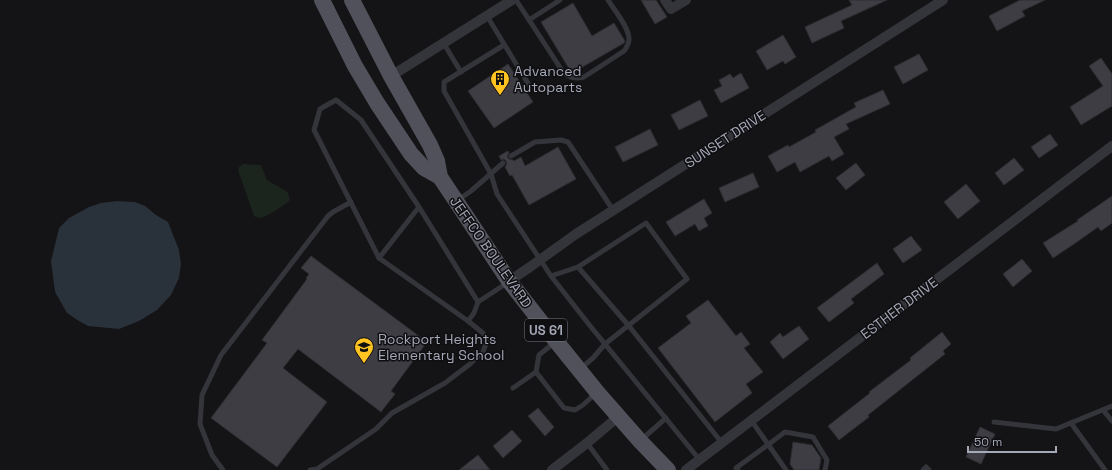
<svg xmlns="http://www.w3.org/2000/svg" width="1112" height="470" font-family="'Space Grotesk',sans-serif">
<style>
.green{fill:#1b241d}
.water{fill:#29313a}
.building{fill:#3e3d43;stroke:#2e2d32}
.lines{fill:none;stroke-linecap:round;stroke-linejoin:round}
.lane{stroke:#34353b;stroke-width:5}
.street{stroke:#34353b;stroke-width:10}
.primary{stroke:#50515a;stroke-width:16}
.labels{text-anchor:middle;stroke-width:3;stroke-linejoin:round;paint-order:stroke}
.shield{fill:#0f0e10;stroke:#777a85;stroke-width:1}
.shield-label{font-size:13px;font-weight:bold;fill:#a4a8b7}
.poi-label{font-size:14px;fill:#a4a8b7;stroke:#0f0e10;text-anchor:start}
.street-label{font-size:14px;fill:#a4a8b7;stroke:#0f0e10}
</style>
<rect width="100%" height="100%" fill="#141315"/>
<!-- green -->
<path class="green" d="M 243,164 L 261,165 L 267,180 L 286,191 L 288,193 L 290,200 C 285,205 267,217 260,218 C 258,218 256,217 254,216 L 238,170 L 239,167 Z"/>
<!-- water -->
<path class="water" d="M 117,201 L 135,202 L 145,206 L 156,215 L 168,222 L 179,250 L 181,264 L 179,278 L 171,295 L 157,310 L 139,321 L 119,329 L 88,326 L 79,321 L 67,313 L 55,292 L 51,261 L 59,228 L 69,218 L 89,207 L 101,203 Z"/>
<!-- building -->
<g class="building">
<path d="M 641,0 L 656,0 L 667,17 L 655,24 Z"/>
<path d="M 849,0 L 887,0 L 841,21 L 844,28 L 812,43 L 805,27 L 852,5 Z"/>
<path d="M 1020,0 L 1045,0 L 1022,11 L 1025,16 L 997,31 L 989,16 Z"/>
<path d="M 573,3 L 592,36 L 614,23 L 625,41 L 624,43 L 572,73 L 571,72 L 541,22 Z"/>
<path d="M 783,35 L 796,57 L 785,64 L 783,61 L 767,70 L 756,51 Z"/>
<path d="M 919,54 L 928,70 L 903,84 L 894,67 Z"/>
<path d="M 1101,58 L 1112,74 L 1112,106 L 1081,125 L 1070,107 L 1103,86 L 1089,66 Z"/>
<path d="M 508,64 L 533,102 L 494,128 L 468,91 Z"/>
<path d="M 741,73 L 749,88 L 721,103 L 714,90 L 722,86 L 719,80 L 730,74 L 733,78 Z"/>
<path d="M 883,90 L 890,104 L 846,124 L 849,129 L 834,137 L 844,154 L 832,161 L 829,156 L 800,172 L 795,162 L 777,172 L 768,156 L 788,145 L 789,147 L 816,132 L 815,130 L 856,107 L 854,103 Z"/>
<path d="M 700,100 L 708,116 L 679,130 L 671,115 Z"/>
<path d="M 650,129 L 658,145 L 623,162 L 615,147 Z"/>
<path d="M 1050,134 L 1058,145 L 1039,158 L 1031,147 Z"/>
<path d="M 558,147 L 576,179 L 529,205 L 512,175 L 510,176 L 505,167 L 507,164 L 506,161 L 504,159 L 501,160 L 499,156 L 508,151 L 509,153 L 507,156 L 509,159 L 513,160 L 514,161 L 521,157 L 525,166 Z"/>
<path d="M 1014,158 L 1024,170 L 1004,185 L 995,173 Z"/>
<path d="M 856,163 L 865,175 L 846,190 L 836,178 Z"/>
<path d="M 753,173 L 759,187 L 725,202 L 719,188 Z"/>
<path d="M 966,184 L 980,201 L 958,219 L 944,202 Z"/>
<path d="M 1112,196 L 1112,223 L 1101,231 L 1098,227 L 1074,244 L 1053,258 L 1043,243 L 1078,221 L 1077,220 Z"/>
<path d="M 704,199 L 712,213 L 704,218 L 708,226 L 699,231 L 695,224 L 675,236 L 666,222 Z"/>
<path d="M 911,236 L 922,250 L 903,263 L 893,249 Z"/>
<path d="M 311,256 L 427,342 L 391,391 L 395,394 L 381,412 L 298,349 L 283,368 L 327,402 L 277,467 L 211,418 L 267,343 L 262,340 L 307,279 L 306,278 L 309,274 L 301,268 Z"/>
<path d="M 1022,259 L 1032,271 L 1013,287 L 1003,274 Z"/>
<path d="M 877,263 L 884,274 L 851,299 L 854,303 L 829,322 L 817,308 Z"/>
<path d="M 708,300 L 736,336 L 741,332 L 750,344 L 744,348 L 763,372 L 746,384 L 752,393 L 715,422 L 658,348 L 691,323 L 686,316 Z"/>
<path d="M 799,326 L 809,339 L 783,359 L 770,342 L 780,333 L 783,337 Z"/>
<path d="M 942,332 L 951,344 L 943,351 L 945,354 L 868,415 L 869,417 L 839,440 L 828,426 L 870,393 L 869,392 L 911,360 L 910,358 Z"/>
<path d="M 538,408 L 554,427 L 545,436 L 528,416 Z"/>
<path d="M 980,427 L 995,434 L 981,464 L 966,457 Z"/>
<path d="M 512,430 L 522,441 L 503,458 L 493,446 Z"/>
<path d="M 793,442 L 812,445 L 821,458 L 819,470 L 794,470 L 790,464 Z"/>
<path d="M 478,455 L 490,470 L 459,470 Z"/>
</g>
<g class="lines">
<!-- lane -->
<g class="lane">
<path d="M 516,0 L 563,72 C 570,78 575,79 584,77 L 624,51 C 627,47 629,44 629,39 C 629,27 614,10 608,0"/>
<path d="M 487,16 L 529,85"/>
<path d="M 529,20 L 560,0"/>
<path d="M 444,44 L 461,72"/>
<path d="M 504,45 L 444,82 L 444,91 L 491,174 L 497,194 L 551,276 L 591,327 L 699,459"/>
<path d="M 511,156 L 535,142 L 561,140 L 568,142 L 613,210"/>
<path d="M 458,200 L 471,191 L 503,163"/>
<path d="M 419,207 L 379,258 L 314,130 L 320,109 L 336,100 L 361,120 L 419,207 L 478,302"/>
<path d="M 578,267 L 629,326 L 722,443"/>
<path d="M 551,276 L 578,267 L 646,223 L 687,279 L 605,344 L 593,358 L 580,369"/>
<path d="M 468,321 L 474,313 L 478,302 L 507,283"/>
<path d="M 555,342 L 539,355 L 536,372 L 564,408 L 575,410 L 583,405 L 595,394"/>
<path d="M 513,388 L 536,372"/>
<path d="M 1103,410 L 1112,421"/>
<path d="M 751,420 L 786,470"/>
<path d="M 994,422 L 1056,429 L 1112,406"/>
<path d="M 1071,423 L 1105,470"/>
<path d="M 641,440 L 666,418"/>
<path d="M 587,443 L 607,470"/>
<path d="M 223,470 L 212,455 L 200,424 L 202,395 L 221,355 L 328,216 L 333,212 L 351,202"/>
<path d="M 310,470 L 317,469 L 376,429 L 392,413 L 445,383 L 470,364 L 483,352 L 487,341 L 483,333 L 468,321 L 379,258"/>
<path d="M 738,470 L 736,468 L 769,444 L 785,432 L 813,437 L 827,460 L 825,470"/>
<path d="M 923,470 L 926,467 L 929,470"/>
</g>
<!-- street -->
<g class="street">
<path d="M 665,0 L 671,9 L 686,0"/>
<path d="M 391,76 L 512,0"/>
<path d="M 509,281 L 530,267 L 576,234 L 943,0"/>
<path d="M 552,470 L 587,443 L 619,416"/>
<path d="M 686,470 L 1112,146"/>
</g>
<!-- primary -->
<g class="primary">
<path d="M 322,0 L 355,66 L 377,103 L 411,154 L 424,168 L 440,177"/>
<path d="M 352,0 L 391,76 L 430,145 L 437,161 L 440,177 L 456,201 L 509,281 L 556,341 L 597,392 L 640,441 L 668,470"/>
</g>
</g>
<!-- icons -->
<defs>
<symbol id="building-pin" viewBox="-11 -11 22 30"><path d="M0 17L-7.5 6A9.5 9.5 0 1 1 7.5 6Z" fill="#ffc422" stroke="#0f0e10"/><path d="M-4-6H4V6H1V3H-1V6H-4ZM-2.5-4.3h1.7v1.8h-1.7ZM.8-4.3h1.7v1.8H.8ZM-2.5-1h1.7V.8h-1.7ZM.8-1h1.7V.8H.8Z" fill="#111"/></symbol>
<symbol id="school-pin" viewBox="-11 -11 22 30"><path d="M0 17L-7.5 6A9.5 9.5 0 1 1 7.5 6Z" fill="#ffc422" stroke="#0f0e10"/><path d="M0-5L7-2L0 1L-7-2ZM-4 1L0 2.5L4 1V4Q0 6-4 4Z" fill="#111"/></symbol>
</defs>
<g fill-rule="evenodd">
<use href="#building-pin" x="489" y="68" width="22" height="30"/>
<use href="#school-pin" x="353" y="336" width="22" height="30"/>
</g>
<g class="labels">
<!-- shield labels -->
<rect class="shield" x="525" y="319" width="42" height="22" rx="3"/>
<g class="shield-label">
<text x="546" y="335">US 61</text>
</g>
<!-- poi labels -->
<g class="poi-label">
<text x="514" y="76">Advanced<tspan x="514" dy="16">Autoparts</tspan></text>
<text x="378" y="344">Rockport Heights<tspan x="378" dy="16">Elementary School</tspan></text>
</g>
<!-- street labels -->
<g class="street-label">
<text transform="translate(725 139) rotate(-33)" y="5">SUNSET DRIVE</text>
<text transform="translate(491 252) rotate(55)" y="5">JEFFCO BOULEVARD</text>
<text transform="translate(899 308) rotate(-37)" y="5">ESTHER DRIVE</text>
</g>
</g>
<!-- scale -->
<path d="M968 446v6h88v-6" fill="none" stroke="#a4a8b7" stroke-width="2"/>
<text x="974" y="446" font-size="12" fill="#a4a8b7" stroke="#0f0e10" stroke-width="3" paint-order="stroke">50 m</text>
</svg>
